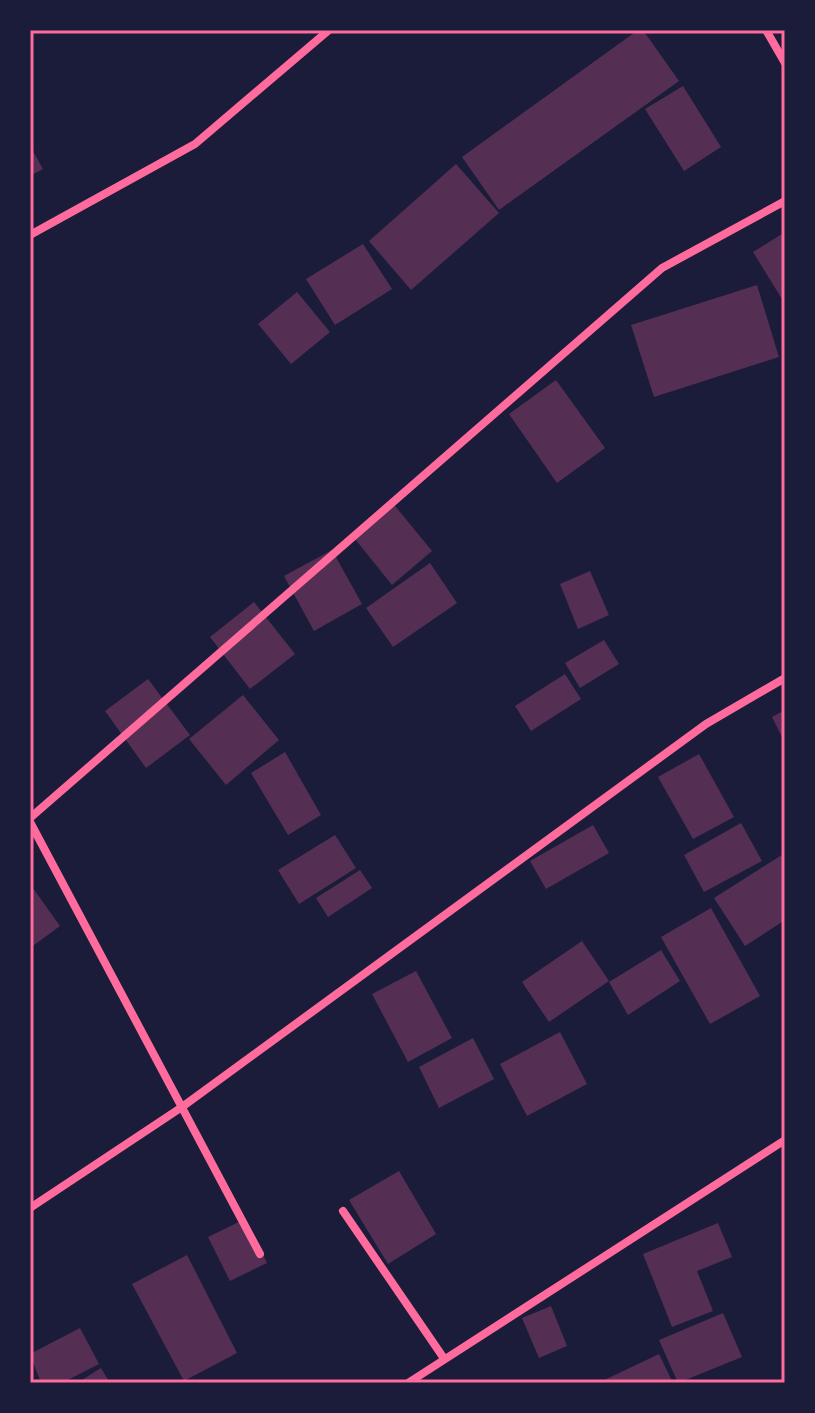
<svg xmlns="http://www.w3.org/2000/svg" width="815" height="1413" font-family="'DM Sans',sans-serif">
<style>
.building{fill:#542f53}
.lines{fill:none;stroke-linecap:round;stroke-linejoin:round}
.minor{stroke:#ff6b9d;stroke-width:8}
.neatline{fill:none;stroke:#ff6b9d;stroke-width:3}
</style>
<rect width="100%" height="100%" fill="#1b1b3a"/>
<!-- building -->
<g class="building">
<path d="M 638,30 L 643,30 L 679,81 L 499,210 L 462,157 Z"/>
<path d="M 683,86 L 721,147 L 684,171 L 645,109 Z"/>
<path d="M 30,146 L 43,169 L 30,176 Z"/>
<path d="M 456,164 L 499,213 L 411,290 L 369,241 Z"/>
<path d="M 785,232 L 785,304 L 753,252 Z"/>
<path d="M 363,244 L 392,289 L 335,325 L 306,279 Z"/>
<path d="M 757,285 L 779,357 L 654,397 L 631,325 Z"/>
<path d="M 297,292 L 330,332 L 291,364 L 258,324 Z"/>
<path d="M 556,380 L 605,448 L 557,483 L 509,414 Z"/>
<path d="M 391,501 L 432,551 L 392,585 L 351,534 Z"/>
<path d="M 332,550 L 362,604 L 314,631 L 284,576 Z"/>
<path d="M 430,563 L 457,603 L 393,647 L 366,608 Z"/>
<path d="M 590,571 L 609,615 L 578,629 L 560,584 Z"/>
<path d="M 254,602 L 295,654 L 250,689 L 210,637 Z"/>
<path d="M 604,640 L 619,664 L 580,688 L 565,663 Z"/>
<path d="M 565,674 L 581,699 L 531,731 L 515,706 Z"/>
<path d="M 148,679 L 190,735 L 146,768 L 105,711 Z"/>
<path d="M 243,695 L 279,740 L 226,785 L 189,739 Z"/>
<path d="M 785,710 L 785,743 L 772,717 Z"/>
<path d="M 285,752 L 321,815 L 288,835 L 251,773 Z"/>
<path d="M 699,754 L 734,817 L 693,839 L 658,777 Z"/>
<path d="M 741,823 L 762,861 L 704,892 L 684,855 Z"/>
<path d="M 593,825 L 609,853 L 546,889 L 530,861 Z"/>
<path d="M 335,835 L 356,868 L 299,904 L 278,870 Z"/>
<path d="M 785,853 L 785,920 L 745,946 L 714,898 Z"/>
<path d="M 360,870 L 372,888 L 328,917 L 316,898 Z"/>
<path d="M 30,884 L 60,926 L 30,948 Z"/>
<path d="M 711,908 L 760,996 L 710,1024 L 661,937 Z"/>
<path d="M 582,941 L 609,981 L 549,1022 L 522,982 Z"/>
<path d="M 661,950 L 680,981 L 628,1015 L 609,982 Z"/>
<path d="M 416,971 L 452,1038 L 408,1062 L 372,994 Z"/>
<path d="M 560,1032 L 587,1084 L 527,1116 L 500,1064 Z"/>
<path d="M 473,1038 L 494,1079 L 439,1108 L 419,1067 Z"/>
<path d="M 399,1171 L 436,1234 L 388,1264 L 349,1200 Z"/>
<path d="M 245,1219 L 267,1263 L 230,1281 L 208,1237 Z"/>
<path d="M 718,1223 L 732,1257 L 697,1271 L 713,1311 L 672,1327 L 643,1254 Z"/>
<path d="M 187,1255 L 237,1353 L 184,1381 L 132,1284 Z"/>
<path d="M 551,1306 L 567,1346 L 539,1358 L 522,1318 Z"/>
<path d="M 723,1313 L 742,1357 L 678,1383 L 659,1340 Z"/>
<path d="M 80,1328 L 99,1364 L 62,1383 L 41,1383 L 30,1354 Z"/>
<path d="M 659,1354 L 673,1383 L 598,1383 Z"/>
<path d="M 101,1368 L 110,1383 L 77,1383 Z"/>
</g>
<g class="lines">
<!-- minor -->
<g class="minor">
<path d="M 766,30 L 785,63"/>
<path d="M 30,235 L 195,144 L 329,30"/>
<path d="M 30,818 L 662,268 L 785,201"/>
<path d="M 30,822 L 260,1254"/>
<path d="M 30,1208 L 182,1107 L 706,724 L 785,678"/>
<path d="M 343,1211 L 443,1357"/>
<path d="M 408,1383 L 785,1140"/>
</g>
</g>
<!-- border -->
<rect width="815" height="1413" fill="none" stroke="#1b1b3a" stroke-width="64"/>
<rect x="32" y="32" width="751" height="1349" class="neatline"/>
</svg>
